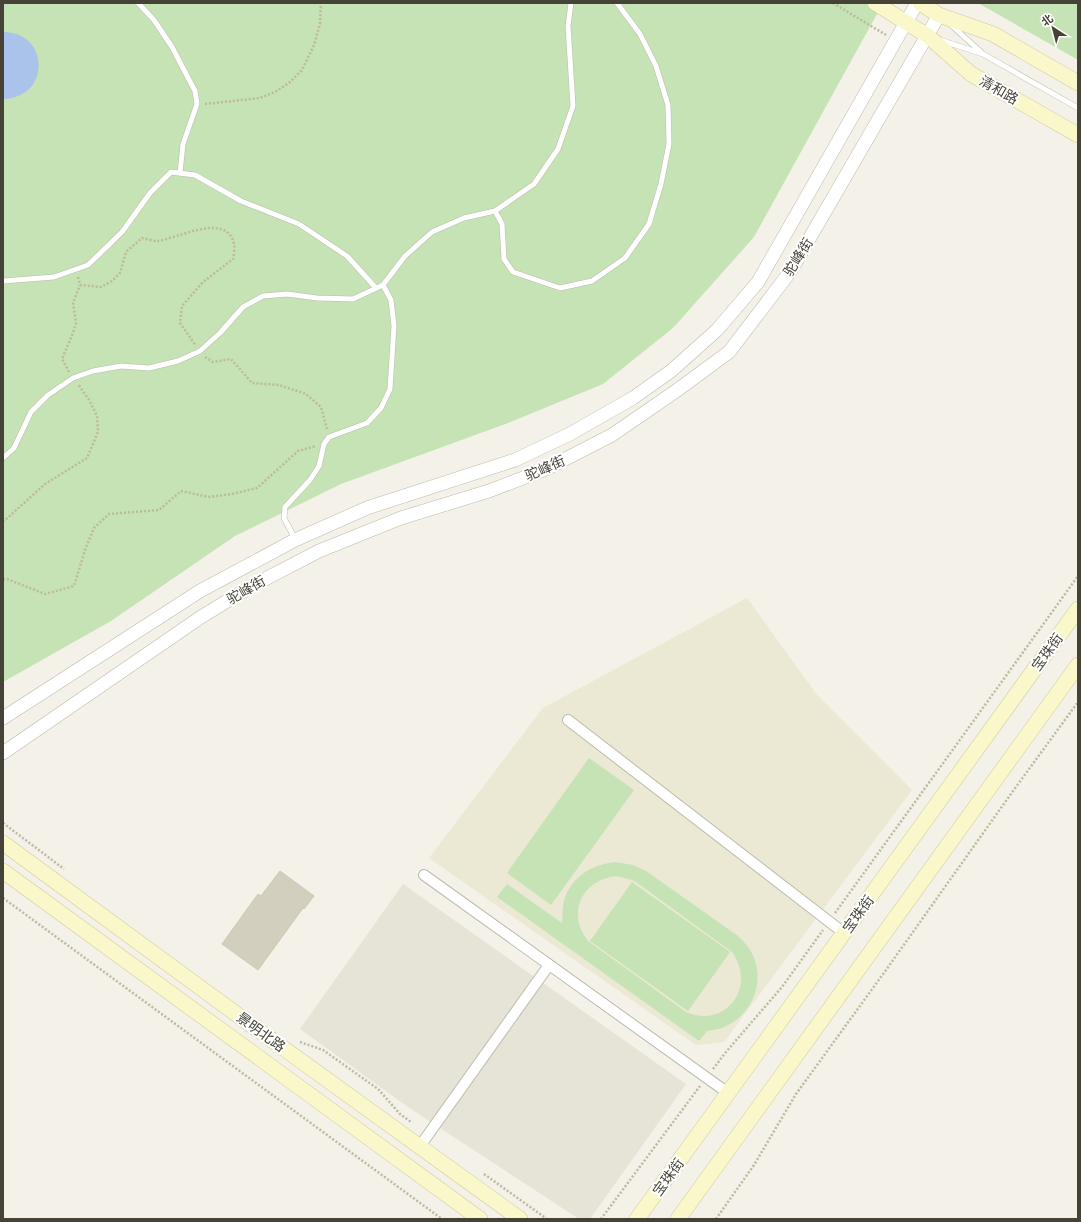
<svg xmlns="http://www.w3.org/2000/svg" width="1081" height="1222" font-family="Arial,'Noto Sans SC',sans-serif">
<style>
.residential{fill:#e6e4d7}
.education{fill:#ebe8d3}
.green{fill:#c5e3b4;fill-rule:evenodd}
.water{fill:#a9c3ea}
.building{fill:#d3cfbe;stroke:#cdc8b2}
.lines{fill:none;stroke-linecap:round;stroke-linejoin:round}
.service-casing{stroke:#bdbbab;stroke-width:6}
.minor-casing{stroke:#bdbbab;stroke-width:12}
.tertiary-casing{stroke:#bdbbab;stroke-width:14}
.secondary-casing{stroke:#cfcb9b;stroke-width:16}
.path{stroke:#beb99e;stroke-width:2.5;stroke-dasharray:2 2;stroke-linecap:butt}
.service{stroke:#fff;stroke-width:5}
.minor{stroke:#fff;stroke-width:10}
.tertiary{stroke:#fff;stroke-width:13}
.secondary{stroke:#faf8cb;stroke-width:15}
.labels{text-anchor:middle;stroke-width:4;stroke-linejoin:round;paint-order:stroke}
.street-label{font-size:14px;fill:#454337;stroke:#fff}
</style>
<rect width="100%" height="100%" fill="#f3f1e8"/>
<!-- residential -->
<path class="residential" d="M 403,884 L 686,1084 L 590,1219 L 579,1219 L 408,1107 L 300,1029 Z"/>
<!-- education -->
<path class="education" d="M 747,598 L 817,695 L 912,790 L 724,1042 L 696,1045 L 429,858 L 543,708 Z"/>
<!-- green -->
<g class="green">
<path d="M 3,3 L 883,3 L 754,237 L 673,328 L 603,384 L 508,423 L 341,484 L 235,536 L 111,621 L 3,682 Z"/>
<path d="M 978,3 L 1078,3 L 1078,60 Z"/>
<path d="M 589,758 L 634,790 L 551,905 L 507,873 Z"/>
<path d="M 615,862 L 633,865 L 646,871 L 738,936 C 776,968 755,1027 707,1031 L 699,1041 L 497,897 L 507,884 L 562,923 C 563,916 562,908 564,901 C 571,877 591,865 615,862 ZM 616,876 L 629,879 L 636,882 L 732,952 C 757,987 726,1029 686,1012 L 588,941 C 566,913 582,880 616,876 Z"/>
<path d="M 632,882 L 730,952 L 688,1011 L 590,941 Z"/>
</g>
<!-- water -->
<path class="water" d="M 3,32 C 50,32 51,98 3,99 Z"/>
<!-- building -->
<path class="building" d="M 280,871 L 314,896 L 304,909 L 303,908 L 258,970 L 222,944 L 258,894 L 261,896 Z"/>
<g class="lines">
<defs>
<g id="service">
<path d="M 138,3 L 154,20 L 172,47 L 195,91 L 197,104 L 183,144 L 180,173"/>
<path d="M 950,24 L 981,52"/>
<path d="M 940,40 L 983,54 L 1078,108"/>
<path d="M 495,211 L 502,224 L 504,259 L 513,272 L 560,288 L 592,281 L 625,258 L 649,224 L 661,184 L 669,144 L 668,105 L 656,66 L 640,34 L 617,3"/>
<path d="M 3,281 L 54,277 L 88,265 L 122,232 L 150,193 L 171,172 L 195,175 L 241,201 L 299,224 L 347,256 L 376,288"/>
<path d="M 3,458 L 14,448 L 31,412 L 48,395 L 73,378 L 93,371 L 121,366 L 149,368 L 178,361 L 200,351 L 220,333 L 243,307 L 263,296 L 287,294 L 317,298 L 353,299 L 383,285"/>
<path d="M 295,539 L 284,518 L 285,507 L 310,480 L 319,466 L 324,444 L 329,437 L 367,423 L 381,408 L 390,389 L 394,326 L 391,300 L 383,285 L 405,256 L 432,232 L 464,218 L 495,211 L 534,184 L 558,149 L 573,106 L 568,26 L 571,3"/>
</g>
<g id="minor">
<path d="M 568,720 L 844,933"/>
<path d="M 424,875 L 728,1093"/>
<path d="M 420,1146 L 549,965"/>
</g>
<g id="tertiary">
<path d="M 3,718 L 200,591 L 295,540 L 367,508 L 515,460 L 570,434 L 633,398 L 671,371 L 717,330 L 758,282 L 917,3"/>
<path d="M 3,753 L 201,617 L 250,587 L 319,551 L 401,518 L 489,491 L 546,469 L 612,435 L 676,391 L 729,352 L 790,272 L 939,15"/>
</g>
<g id="secondary">
<path d="M 875,3 L 928,36 L 971,74 L 1078,135"/>
<path d="M 920,3 L 939,15 L 993,34 L 1078,83"/>
<path d="M 3,843 L 254,1027 L 520,1219"/>
<path d="M 3,871 L 480,1219"/>
<path d="M 637,1219 L 1078,609"/>
<path d="M 678,1219 L 1078,665"/>
</g>
</defs>
<!-- service casing -->
<use href="#service" class="service-casing"/>
<!-- minor casing -->
<use href="#minor" class="minor-casing"/>
<!-- tertiary casing -->
<use href="#tertiary" class="tertiary-casing"/>
<!-- secondary casing -->
<use href="#secondary" class="secondary-casing"/>
<!-- path -->
<g class="path">
<path d="M 833,3 L 886,35"/>
<path d="M 205,104 L 260,98 L 275,92 L 289,83 L 302,70 L 314,45 L 320,24 L 321,3"/>
<path d="M 78,277 L 80,285 L 101,287 L 112,281 L 120,273 L 126,252 L 142,238 C 147,239 153,241 157,241 C 177,239 227,211 234,244 C 235,248 234,255 233,259 L 203,282 L 182,306 L 180,323 L 196,346"/>
<path d="M 205,357 L 213,362 L 231,359 L 252,383 L 279,385 L 306,394 L 321,407 L 327,429"/>
<path d="M 69,372 L 62,359 L 73,333 L 76,323 L 73,303 L 80,285"/>
<path d="M 3,522 L 45,484 L 87,458 L 98,432 L 97,416 L 89,400 L 78,384"/>
<path d="M 3,579 L 7,579 L 45,594 L 74,586 L 85,550 L 94,528 L 109,514 L 159,510 L 181,491 L 209,497 L 232,494 L 257,488 L 298,451 L 316,446"/>
<path d="M 3,823 L 64,869"/>
<path d="M 3,898 L 442,1219"/>
<path d="M 835,913 L 1078,576"/>
<path d="M 300,1042 L 323,1050 L 378,1089 L 400,1114 L 411,1122"/>
<path d="M 713,1069 L 726,1052 L 782,987 L 823,930"/>
<path d="M 484,1174 L 547,1219"/>
<path d="M 601,1219 L 700,1086"/>
<path d="M 716,1219 L 754,1165 L 796,1094 L 886,970 L 1013,791 L 1078,702"/>
</g>
<!-- service -->
<use href="#service" class="service"/>
<!-- minor -->
<use href="#minor" class="minor"/>
<!-- tertiary -->
<use href="#tertiary" class="tertiary"/>
<!-- secondary -->
<use href="#secondary" class="secondary"/>
</g>
<g class="labels">
<!-- street labels -->
<g class="street-label">
<text transform="translate(999 90) rotate(30)" y="5">清和路</text>
<text transform="translate(798 257) rotate(-58)" y="5">驼峰街</text>
<text transform="translate(545 468) rotate(-24)" y="5">驼峰街</text>
<text transform="translate(246 590) rotate(-30)" y="5">驼峰街</text>
<text transform="translate(1047 652) rotate(-54)" y="5">宝珠街</text>
<text transform="translate(858 914) rotate(-54)" y="5">宝珠街</text>
<text transform="translate(261 1032) rotate(36)" y="5">景明北路</text>
<text transform="translate(668 1177) rotate(-54)" y="5">宝珠街</text>
</g>
</g>
<!-- border -->
<rect width="1081" height="1222" fill="none" stroke="#454337" stroke-width="8"/>
<!-- north arrow -->
<g transform="translate(1053 28) rotate(324)" stroke="#ffffff" stroke-width="3" paint-order="stroke">
<path d="M0-3L7 15L0 10L-7 15Z" fill="#454337"/>
<text y="-6" font-size="11" font-weight="bold" text-anchor="middle" fill="#454337">北</text>
</g>
</svg>
